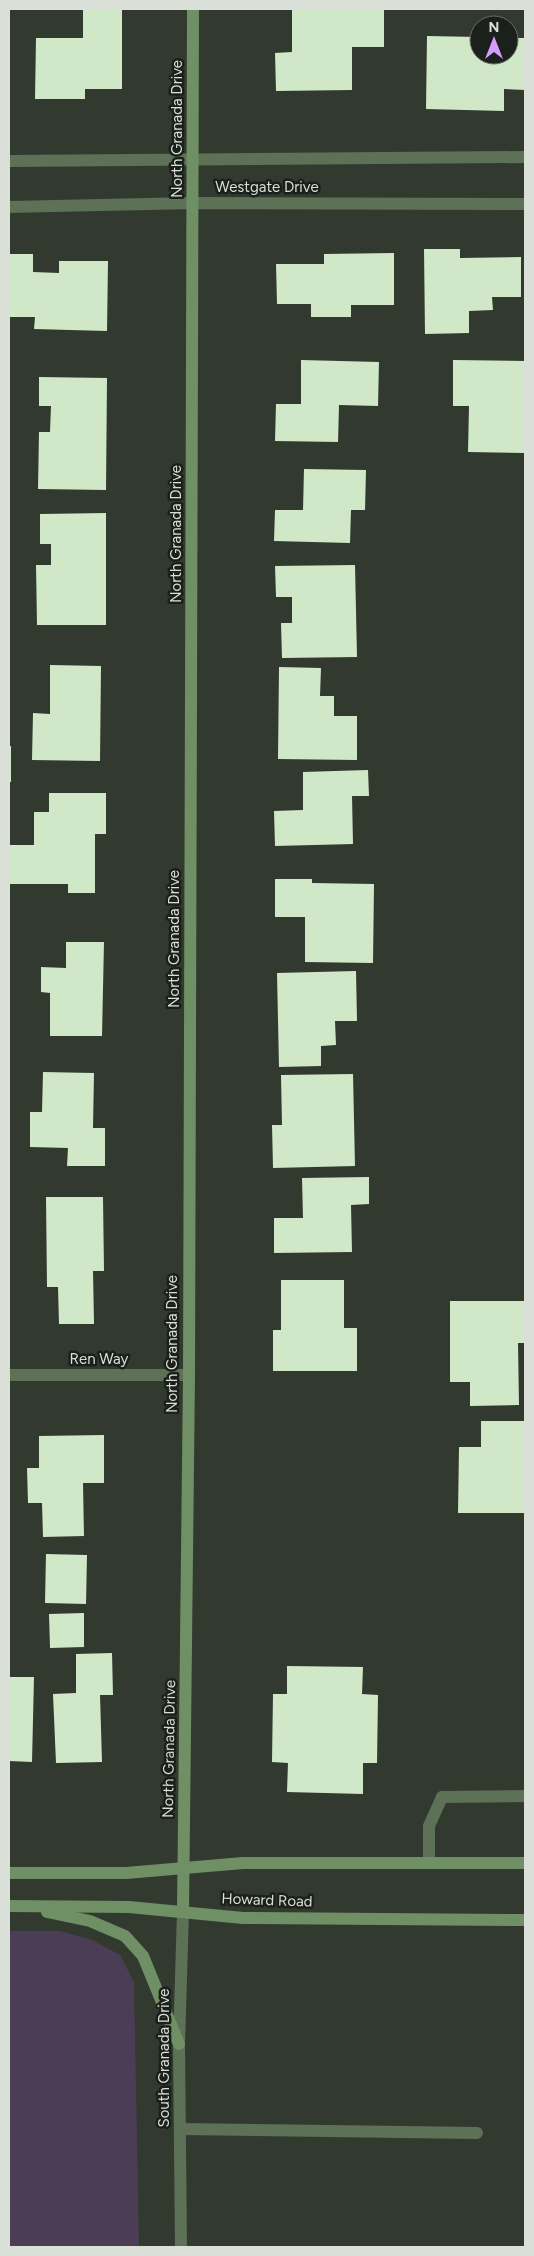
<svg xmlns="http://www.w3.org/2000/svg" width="534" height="2256" font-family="Figtree,sans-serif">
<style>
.green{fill:#4c3d57}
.building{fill:#d0e8c8}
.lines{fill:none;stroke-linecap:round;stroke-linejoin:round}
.lane{stroke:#5c7155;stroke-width:12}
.street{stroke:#5c7155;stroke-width:12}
.secondary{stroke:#6f9064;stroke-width:12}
.labels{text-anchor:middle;stroke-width:5;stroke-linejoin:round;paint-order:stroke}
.street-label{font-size:15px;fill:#dadfd8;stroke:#1c201b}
</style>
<rect width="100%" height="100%" fill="#323a30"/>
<!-- green -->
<path class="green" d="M 9,1931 L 60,1931 L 92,1940 L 120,1955 L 134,1982 L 139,2247 L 9,2247 Z"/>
<!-- building -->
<g class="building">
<path d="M 83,9 L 122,9 L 122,89 L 85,89 L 85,99 L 35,99 L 36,38 L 83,38 Z"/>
<path d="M 292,9 L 384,9 L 384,47 L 352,47 L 352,90 L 276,91 L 275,53 L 292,52 Z"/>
<path d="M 427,36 L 479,37 L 479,55 L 509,55 L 509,38 L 525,38 L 525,90 L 504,89 L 504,111 L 426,109 Z"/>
<path d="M 424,249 L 460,249 L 460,258 L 521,257 L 521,297 L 492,297 L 493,310 L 469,311 L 469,333 L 425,334 Z"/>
<path d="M 394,253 L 394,305 L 351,305 L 351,317 L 311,317 L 311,304 L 277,304 L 276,264 L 324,264 L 324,254 Z"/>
<path d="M 9,254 L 33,254 L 33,272 L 59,273 L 59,261 L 108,261 L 107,331 L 34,329 L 35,317 L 9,317 Z"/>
<path d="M 301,360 L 379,362 L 378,406 L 339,405 L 338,442 L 275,441 L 276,404 L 301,404 Z"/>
<path d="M 453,360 L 525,361 L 525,453 L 468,452 L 469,406 L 453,406 Z"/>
<path d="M 39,377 L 107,378 L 106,490 L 38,489 L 39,432 L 50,432 L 51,406 L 39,406 Z"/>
<path d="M 304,469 L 366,470 L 365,510 L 351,510 L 350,543 L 274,541 L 275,510 L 303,510 Z"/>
<path d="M 106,513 L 106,625 L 37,625 L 36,565 L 51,565 L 51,544 L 40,544 L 40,514 Z"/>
<path d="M 355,565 L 357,657 L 282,658 L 281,623 L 292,623 L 292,597 L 276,597 L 275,566 Z"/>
<path d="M 50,665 L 101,666 L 100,761 L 32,760 L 33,713 L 50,714 Z"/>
<path d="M 279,667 L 321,668 L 320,696 L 334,696 L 334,716 L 357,716 L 357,760 L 278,759 Z"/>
<rect x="9" y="746" width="2" height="36"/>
<path d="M 368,770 L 369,796 L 352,796 L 353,844 L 275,846 L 274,811 L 303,810 L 303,772 Z"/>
<path d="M 49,793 L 106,793 L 106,834 L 95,834 L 95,893 L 68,893 L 68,884 L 9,884 L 9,845 L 34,845 L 34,812 L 49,812 Z"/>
<path d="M 275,879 L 312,879 L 312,883 L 374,884 L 373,963 L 305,962 L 305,917 L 275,917 Z"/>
<path d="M 66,942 L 104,942 L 102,1036 L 50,1036 L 50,993 L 41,992 L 41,967 L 66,968 Z"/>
<path d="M 356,971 L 357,1021 L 335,1021 L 336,1045 L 321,1046 L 321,1066 L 279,1067 L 277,973 Z"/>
<path d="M 43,1072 L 94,1073 L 93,1128 L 105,1128 L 105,1166 L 67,1166 L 68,1148 L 30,1147 L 30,1112 L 42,1112 Z"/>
<path d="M 353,1074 L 355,1166 L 273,1168 L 272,1125 L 282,1125 L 281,1075 Z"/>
<path d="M 369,1177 L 369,1204 L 351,1205 L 352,1252 L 274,1253 L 274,1218 L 303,1218 L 302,1178 Z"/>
<path d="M 46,1197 L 103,1197 L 104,1271 L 93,1271 L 94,1324 L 59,1324 L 58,1287 L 47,1287 Z"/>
<path d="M 281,1280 L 344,1280 L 344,1328 L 357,1328 L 357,1371 L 273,1371 L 273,1330 L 281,1330 Z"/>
<path d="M 450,1301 L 525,1301 L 525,1343 L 518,1343 L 519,1405 L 470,1406 L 470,1382 L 450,1382 Z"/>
<path d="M 481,1421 L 525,1421 L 525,1513 L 458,1513 L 459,1447 L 481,1447 Z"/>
<path d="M 104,1435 L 104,1483 L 83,1483 L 84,1536 L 43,1537 L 42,1503 L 28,1503 L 27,1468 L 39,1468 L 39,1436 Z"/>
<path d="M 46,1554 L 87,1555 L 86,1604 L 45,1603 Z"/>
<path d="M 84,1613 L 84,1647 L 50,1648 L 49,1614 Z"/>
<path d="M 112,1653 L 113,1695 L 100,1695 L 102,1762 L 56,1763 L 53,1694 L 76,1693 L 76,1654 Z"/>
<path d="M 287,1666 L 363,1667 L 362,1694 L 378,1695 L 377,1763 L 363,1763 L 363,1794 L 287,1792 L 288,1763 L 272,1762 L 273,1694 L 287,1694 Z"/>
<path d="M 9,1677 L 34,1677 L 32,1762 L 9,1761 Z"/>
</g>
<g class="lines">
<!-- lane -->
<g class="lane">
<path d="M 429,1863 L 429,1826 L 442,1797"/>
<path d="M 180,2129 L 477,2133"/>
</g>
<!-- street -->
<g class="street">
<path d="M 9,161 L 525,157"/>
<path d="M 9,207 L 193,203 L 525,204"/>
<path d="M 9,1375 L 189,1375"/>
<path d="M 442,1797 L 525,1796"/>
<path d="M 181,2247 L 179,2044 L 183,1911"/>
</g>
<!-- secondary -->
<g class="secondary">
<path d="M 9,1873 L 126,1873 L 243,1863 L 525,1863"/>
<path d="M 9,1906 L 129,1907 L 243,1918 L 525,1920"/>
<path d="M 183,1911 L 189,1375 L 193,9"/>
<path d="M 47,1912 L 90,1921 L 125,1936 L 143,1956 L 179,2044"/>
</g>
</g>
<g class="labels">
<!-- street labels -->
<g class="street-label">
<text transform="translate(177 129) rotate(-90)" y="5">North Granada Drive</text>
<text x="267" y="192">Westgate Drive</text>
<text transform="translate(176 534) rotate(-90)" y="5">North Granada Drive</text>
<text transform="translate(174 939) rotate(-90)" y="5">North Granada Drive</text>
<text transform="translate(172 1344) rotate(-90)" y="5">North Granada Drive</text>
<text x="99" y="1364">Ren Way</text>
<text transform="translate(169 1749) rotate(-89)" y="5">North Granada Drive</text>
<text transform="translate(267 1900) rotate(2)" y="5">Howard Road</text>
<text transform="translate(164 2058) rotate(-90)" y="5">South Granada Drive</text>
</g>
</g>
<!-- border -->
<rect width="534" height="2256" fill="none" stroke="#dadfd8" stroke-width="20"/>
<!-- north arrow -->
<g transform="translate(494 40)"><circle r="24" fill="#1c201b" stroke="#686c67"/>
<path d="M0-4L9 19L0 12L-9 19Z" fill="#d49cfc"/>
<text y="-8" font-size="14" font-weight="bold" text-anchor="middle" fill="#dadfd8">N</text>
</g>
</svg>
